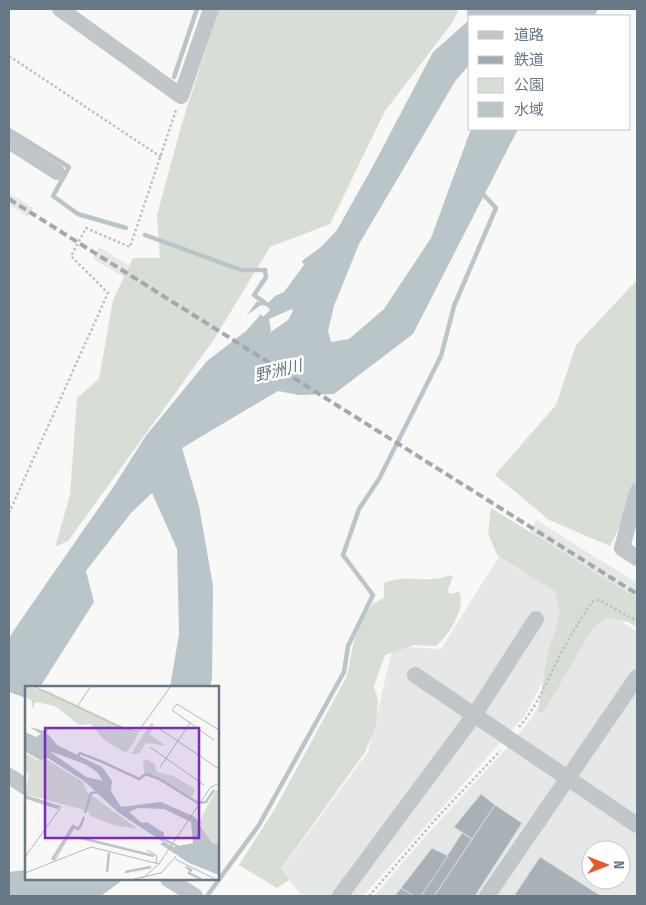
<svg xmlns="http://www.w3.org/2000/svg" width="646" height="905" font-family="'Fira Sans Condensed','Noto Sans JP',sans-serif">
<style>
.built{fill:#e6e7e7;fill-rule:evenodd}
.green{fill:#d8ded5}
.water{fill:#bac5ca;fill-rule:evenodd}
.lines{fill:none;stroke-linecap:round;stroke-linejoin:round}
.stream{stroke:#bac5ca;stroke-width:4.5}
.building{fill:#a8b1b7;stroke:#dadad8}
.path{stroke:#bec0c3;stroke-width:2.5;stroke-dasharray:2.5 2.5;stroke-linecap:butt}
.minor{stroke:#c1c6ca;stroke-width:16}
.rail{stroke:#a2a9af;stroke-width:4;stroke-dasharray:8 4;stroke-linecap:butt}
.labels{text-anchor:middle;stroke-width:5;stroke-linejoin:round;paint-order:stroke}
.water-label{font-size:16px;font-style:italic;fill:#637983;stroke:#fff}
.inset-river{fill:none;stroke:#bac5ca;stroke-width:2.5}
.inset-road{fill:none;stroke:#b1b9c0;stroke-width:1}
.view{fill:#7b2cbf;fill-opacity:0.15;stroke:#7b2cbf;stroke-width:2.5}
.inset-edge{fill:none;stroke:#677887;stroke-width:2.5}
</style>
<rect width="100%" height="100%" fill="#f8f8f6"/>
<!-- built -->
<g class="built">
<path d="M 9,193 L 33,208 L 28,217 L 9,205 Z"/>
<path d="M 99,247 L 158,284 L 153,294 L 93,259 Z"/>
<path d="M 536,520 L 637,583 L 637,603 L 530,534 Z"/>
<path d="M 508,542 L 588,595 L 525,715 L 363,896 L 302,896 L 281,870 L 368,752 L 393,646 L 441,649 Z"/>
<path d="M 597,604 L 637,632 L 637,896 L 374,896 L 423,839 L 506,749 L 531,719 ZM 591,850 L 621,850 L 621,880 L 591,880 Z"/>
</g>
<!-- green -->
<g class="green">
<path d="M 219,9 L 459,9 L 452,23 L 385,111 L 330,224 L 270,247 L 213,341 L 68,541 L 55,547 L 70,495 L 77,398 L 99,379 L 113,300 L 133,258 L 160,258 L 157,215 L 182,123 Z"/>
<path d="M 637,280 L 637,492 L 610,546 L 549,520 L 495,475 L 556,405 L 576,345 Z"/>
<path d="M 491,508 L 637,598 L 637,627 L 628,622 L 607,618 L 594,626 L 543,713 L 538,711 L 547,657 L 560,614 L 555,591 L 497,555 L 488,533 Z"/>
<path d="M 449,575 L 453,577 L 448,589 L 449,594 L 459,592 C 467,608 448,636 436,646 L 414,645 L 385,655 L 374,686 L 378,700 L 376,726 L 365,752 L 281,869 L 289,880 L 277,888 L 239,865 L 276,807 L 347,676 L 354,640 L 363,619 L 372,604 L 384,598 L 384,583 C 406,573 430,585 449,575 Z"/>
</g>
<!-- water -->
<g class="water">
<path d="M 467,9 L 598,9 L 595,15 L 598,16 L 470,16 L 470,64 L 456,80 L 359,244 L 334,306 L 328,331 L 331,342 L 349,339 L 384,309 L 431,238 L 471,129 L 518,129 L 413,334 L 334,394 L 299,395 L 278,391 L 182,448 L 199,506 L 213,586 L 212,679 L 210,687 L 170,687 L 179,634 L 177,549 L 152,493 L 131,513 L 86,571 L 94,602 L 40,687 L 26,688 L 26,698 L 9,692 L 9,639 L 14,630 L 114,486 L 145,437 L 207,361 L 246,331 L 261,314 L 263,317 L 270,310 L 268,306 L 261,305 L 247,315 L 257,301 L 266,305 L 275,296 L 284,292 L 304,265 L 302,261 L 321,247 L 337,230 L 373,166 L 433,52 L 468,21 ZM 292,309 L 293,311 L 288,320 L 271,332 L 269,319 Z"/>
<path d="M 26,870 L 26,879 L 124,879 L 101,896 L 9,896 L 9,872 Z"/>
</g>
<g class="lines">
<!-- stream -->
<g class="stream">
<path d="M 174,77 L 197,9"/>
<path d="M 9,130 L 69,167 L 53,196 L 78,214 L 126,228"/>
<path d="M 145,235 L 241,270 L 265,270 L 266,277 L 254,295 L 271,307"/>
<path d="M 207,896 L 259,825 L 344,672 L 348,646 L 373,595 L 343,555 L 359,509 L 379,479 L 441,356 L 454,306 L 496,208 L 481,192"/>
</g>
</g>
<!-- building -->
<g class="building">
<path d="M 481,794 L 495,805 L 472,839 L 454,827 Z"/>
<path d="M 495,805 L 522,823 L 475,896 L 434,896 Z"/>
<path d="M 462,833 L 472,839 L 434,896 L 421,896 Z"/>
<path d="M 432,848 L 448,856 L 421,896 L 414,896 L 401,888 Z"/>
<path d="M 540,857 L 601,896 L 514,896 Z"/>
<path d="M 401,888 L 414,896 L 395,896 Z"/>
</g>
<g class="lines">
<!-- path -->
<g class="path">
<path d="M 9,56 L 161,157"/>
<path d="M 9,513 L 108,293 L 71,256 L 86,228 L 130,247 L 176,110"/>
<path d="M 519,727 C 539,704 549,676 563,649 C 572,633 582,617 592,602 L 599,600 L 637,621"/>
<path d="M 369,896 L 435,820 L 500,751"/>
</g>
<!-- minor -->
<g class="minor">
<path d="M 60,9 L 181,96 L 211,9"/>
<path d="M 9,141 L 57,172"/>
<path d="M 637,492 L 622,548 L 637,558"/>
<path d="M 415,675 L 637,825"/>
<path d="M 9,776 L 26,787"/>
<path d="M 168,879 L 195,896"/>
<path d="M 340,896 L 475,714 L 536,619"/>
<path d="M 487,896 L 637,677"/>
</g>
<!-- rail -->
<path class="rail" d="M 9,199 L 637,594"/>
</g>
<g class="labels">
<!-- water labels -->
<g class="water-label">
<text transform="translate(278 370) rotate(-13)" y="6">野洲川</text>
</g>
</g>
<!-- overview -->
<g transform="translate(25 686)">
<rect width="194" height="194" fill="#f8f8f6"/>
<path d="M 0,0 L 25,6 L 113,48 L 108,58 L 101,67 L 79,54 L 66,38 L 54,39 L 30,20 L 11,16 L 7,23 L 7,15 L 0,11 ZM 126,37 L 129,38 L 125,49 L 141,60 L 121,57 L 114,67 L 106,68 ZM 0,67 L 13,74 L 21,73 L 58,96 L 62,106 L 113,143 L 88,139 L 64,129 L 63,125 L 0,108 L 4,87 L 0,86 ZM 122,73 L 130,78 L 132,86 L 148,90 L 170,103 L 167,111 L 119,86 L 118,75 ZM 191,104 L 194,106 L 194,159 L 187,157 L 174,136 Z" fill="#d8ded5"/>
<path d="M 5,41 L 9,42 L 19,45 L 24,43 L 19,49 L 23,48 L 32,59 L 77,81 L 87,95 L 86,105 L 96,121 L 136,116 L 170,131 L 187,157 L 194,159 L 194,189 L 164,177 L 135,158 L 138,156 L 94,127 L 59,95 L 23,72 L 15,74 L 1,66 L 0,46 L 11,51 L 16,48 ZM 24,65 L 60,78 L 72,86 L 78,95 L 61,91 ZM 113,122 L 139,123 L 166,136 L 168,157 L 149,161 L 138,155 L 139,147 L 122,136 L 117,137 L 104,126 Z" fill="#bac5ca" fill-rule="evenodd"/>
<path class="inset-river" d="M 53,70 L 55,67 L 80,77 L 114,93 L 121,88 L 134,93 L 173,117 L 181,116 L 189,104M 0,111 L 33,122M 60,127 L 66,107 L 72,106M 134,151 L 156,162M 56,152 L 129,170M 27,174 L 48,140 L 53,143 L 56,139 L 59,131M 161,181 L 166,184 L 164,187 L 176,193M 82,186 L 84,167M 100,186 L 126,181"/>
<path class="inset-road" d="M 8,0 L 93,40 L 113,46 L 146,0M 52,21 L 66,0M 132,41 L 194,83M 189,54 L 147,24 L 152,18 L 194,44M 125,61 L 179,99M 135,81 L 165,37M 0,109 L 36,121 L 0,171M 122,164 L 132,170 L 131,177M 150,173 L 190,193M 29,175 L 49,142M 0,187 L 66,161 L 134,178M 118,192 L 134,178 L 185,102 L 194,97M 109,193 L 136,187 L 151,170"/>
<path class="view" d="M 20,42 L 174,42 L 174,152 L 20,152 Z"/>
<rect width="194" height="194" class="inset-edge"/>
</g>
<!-- border -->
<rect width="646" height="905" fill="none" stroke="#677887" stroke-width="20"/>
<!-- legend -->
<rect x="468" y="15" width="162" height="115" fill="#ffffff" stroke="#c2c9cf"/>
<rect x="478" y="31" width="25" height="8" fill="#c1c6ca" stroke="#c2c9cf"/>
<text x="514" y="40" font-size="15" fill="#677887">道路</text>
<rect x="478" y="56" width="25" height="8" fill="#a2a9af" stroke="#c2c9cf"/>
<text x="514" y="65" font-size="15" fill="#677887">鉄道</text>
<rect x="478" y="78" width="25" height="15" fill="#d8ded5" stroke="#c2c9cf"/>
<text x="514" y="90" font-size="15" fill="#677887">公園</text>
<rect x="478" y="102" width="25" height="15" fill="#bac5ca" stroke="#c2c9cf"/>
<text x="514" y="115" font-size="15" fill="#677887">水域</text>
<!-- north arrow -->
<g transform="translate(606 865) rotate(90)"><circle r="24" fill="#ffffff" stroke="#c2c9cf"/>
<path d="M0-4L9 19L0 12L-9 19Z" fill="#e75927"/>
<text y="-8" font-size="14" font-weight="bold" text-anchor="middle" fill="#677887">N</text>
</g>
</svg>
